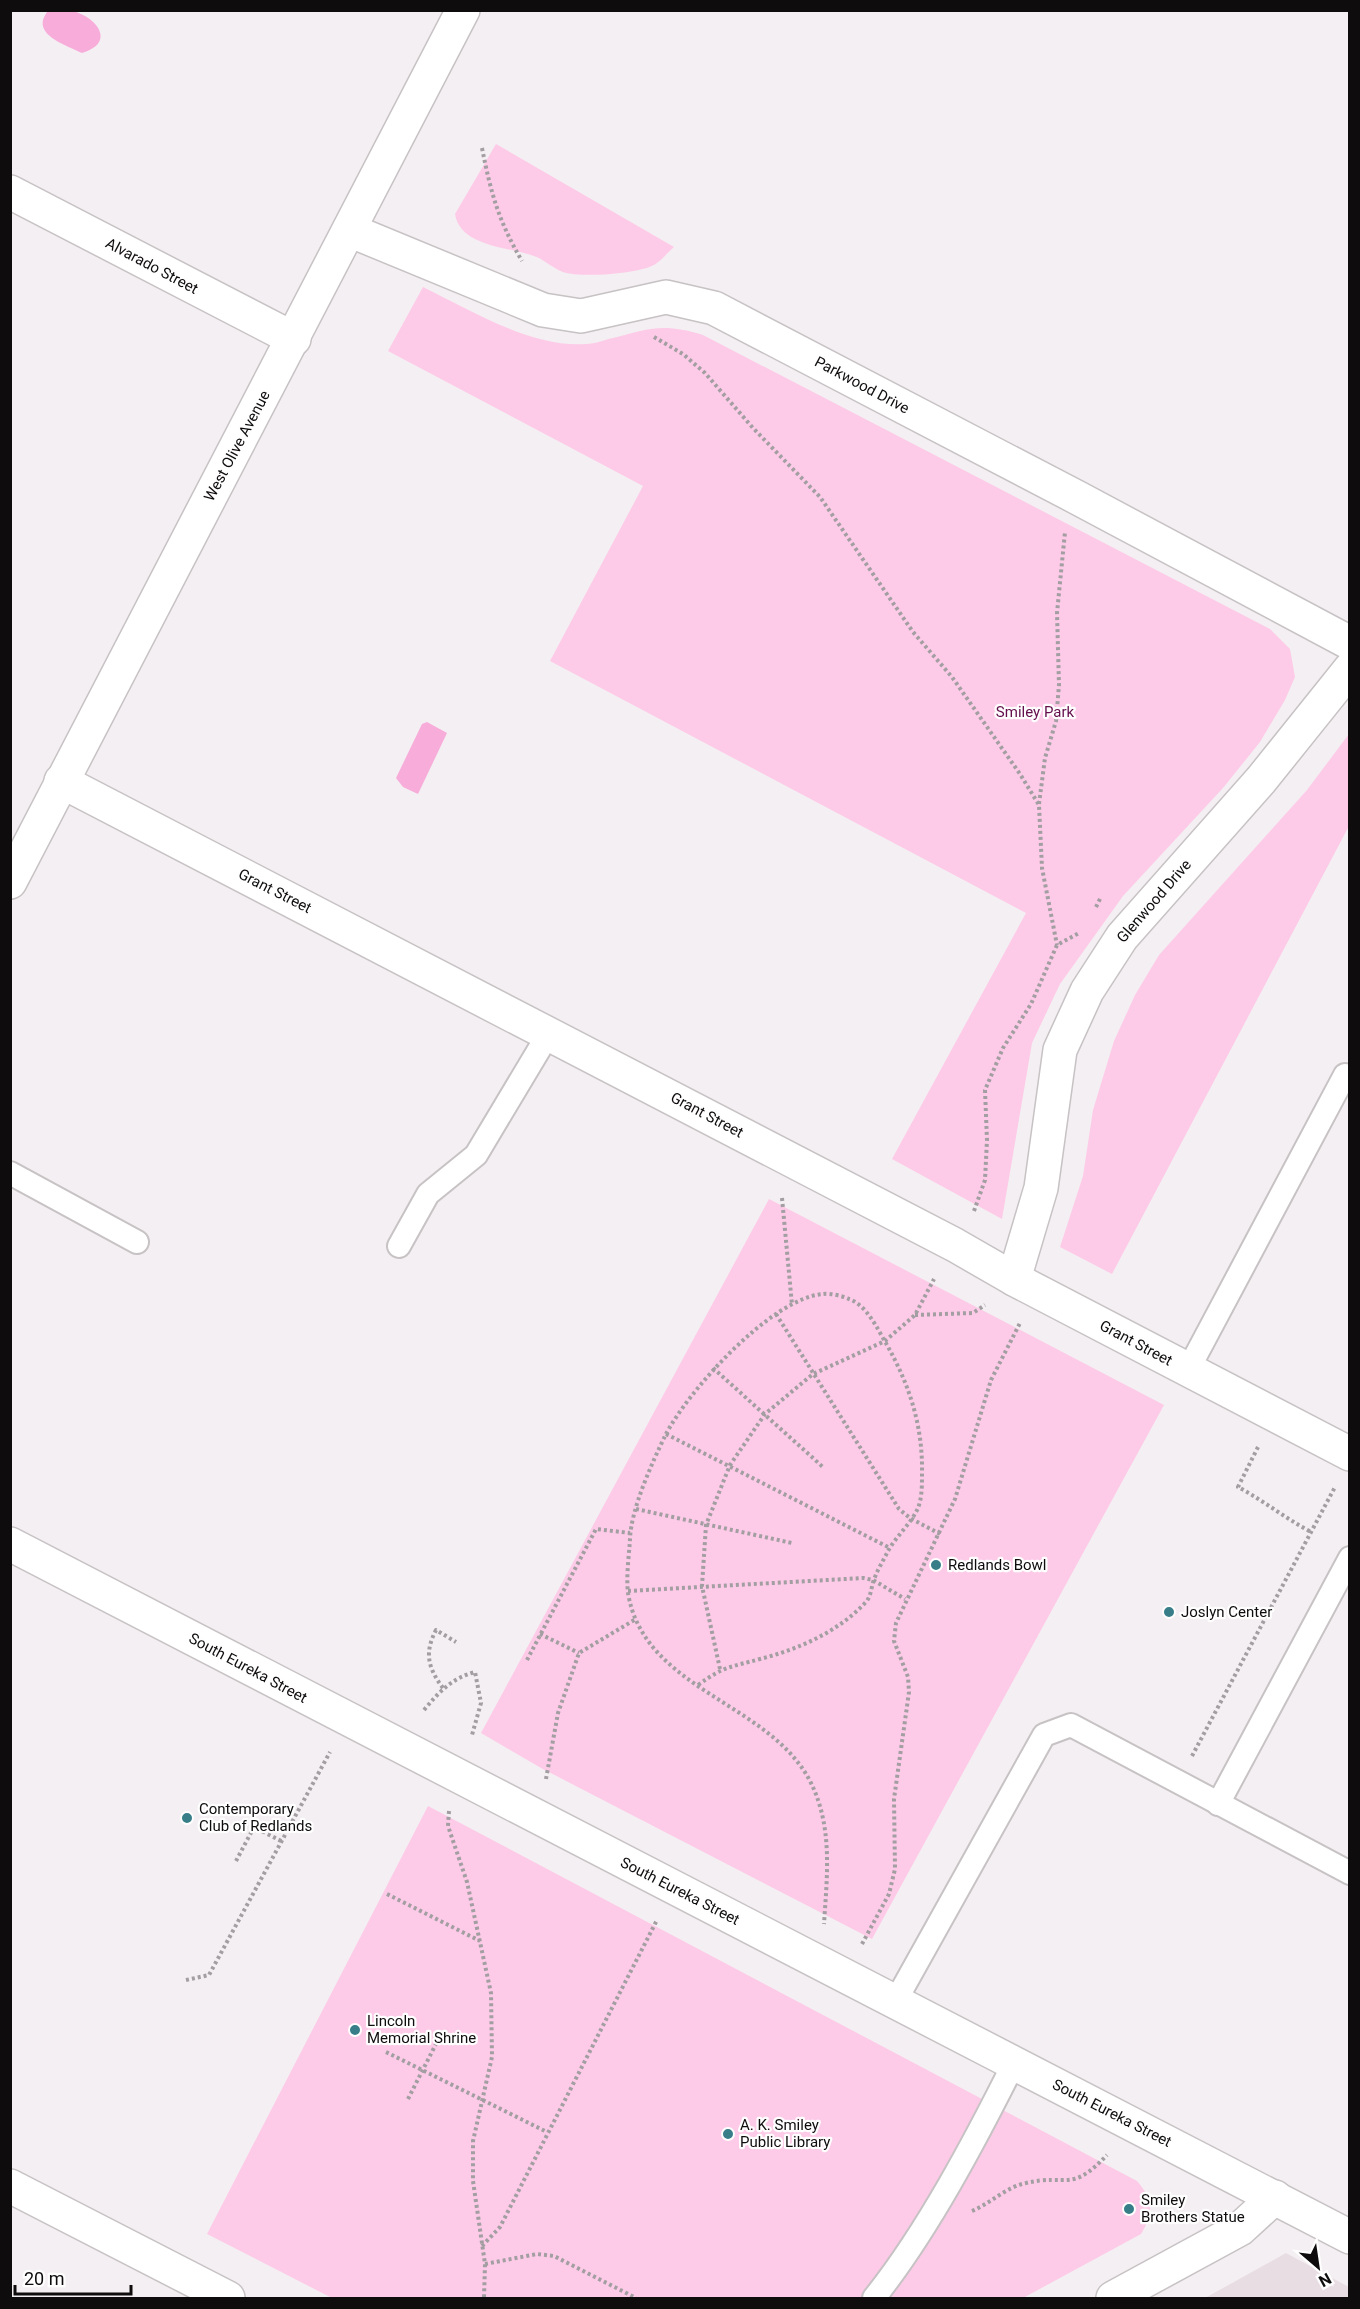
<svg xmlns="http://www.w3.org/2000/svg" width="1360" height="2309" font-family="Roboto,sans-serif">
<style>
.built{fill:#e9dde4}
.green{fill:#fdcbe8}
.water{fill:#f7acda}
.lines{fill:none;stroke-linecap:round;stroke-linejoin:round}
.lane-casing{stroke:#c7c2c4;stroke-width:26}
.street-casing{stroke:#c7c2c4;stroke-width:36}
.secondary-casing{stroke:#c7c2c4;stroke-width:36}
.path{stroke:#a29ea1;stroke-width:4;stroke-dasharray:3 3;stroke-linecap:butt}
.lane{stroke:#fff;stroke-width:22}
.street{stroke:#fff;stroke-width:33}
.secondary{stroke:#fff;stroke-width:33}
.poi-dot{fill:#377e89;stroke:#fffefe;stroke-width:2}
.labels{text-anchor:middle;stroke-width:4.5;stroke-linejoin:round;paint-order:stroke}
.street-label{font-size:15px;fill:#0e0c0d;stroke:#fffefe}
.park-label{font-size:15px;fill:#640f4c;stroke:#fffefe}
.poi-label{font-size:15px;fill:#0e0c0d;stroke:#fffefe;text-anchor:start}
</style>
<rect width="100%" height="100%" fill="#f4eff2"/>
<!-- built -->
<path class="built" d="M 1286,2253 L 1349,2287 L 1349,2298 L 1205,2298 Z"/>
<!-- green -->
<g class="green">
<path d="M 496,144 L 674,247 C 668,252 661,261 654,265 C 637,274 581,278 563,272 C 552,268 543,258 531,255 C 507,247 460,246 455,214 Z"/>
<path d="M 423,287 C 470,310 532,348 586,344 C 595,344 604,340 613,338 C 651,328 664,323 703,335 L 1270,629 L 1290,649 L 1295,677 L 1285,700 L 1260,742 L 1223,788 L 1123,896 L 1060,984 L 1032,1043 L 1002,1219 L 892,1159 L 1026,913 L 550,661 L 643,486 L 388,351 Z"/>
<path d="M 1349,734 L 1349,826 L 1112,1274 L 1060,1247 L 1083,1176 L 1093,1110 L 1114,1041 L 1135,995 L 1159,955 L 1307,790 Z"/>
<path d="M 769,1199 L 1164,1405 L 872,1939 L 541,1768 L 481,1733 Z"/>
<path d="M 428,1806 L 1137,2181 C 1153,2199 1154,2213 1141,2234 L 1023,2298 L 332,2298 L 207,2234 Z"/>
</g>
<!-- water -->
<g class="water">
<path d="M 48,11 C 56,10 66,9 73,11 C 98,18 116,43 82,53 C 66,45 29,34 48,11 Z"/>
<path d="M 427,722 L 447,733 L 418,794 L 403,787 L 396,778 L 422,724 Z"/>
</g>
<g class="lines">
<defs>
<g id="lane">
<path d="M 10,1173 L 137,1242"/>
<path d="M 399,1246 L 428,1194 L 476,1155 L 549,1033"/>
<path d="M 1188,1370 L 1345,1075 L 1350,1077"/>
<path d="M 1218,1804 L 1350,1558"/>
<path d="M 895,2002 L 1044,1735 L 1071,1725 L 1350,1873"/>
<path d="M 874,2298 C 927,2232 976,2139 1014,2063"/>
</g>
<g id="street">
<path d="M 10,192 L 294,339"/>
<path d="M 349,230 L 543,310 L 581,316 L 666,297 L 714,308 L 1078,498 L 1350,643"/>
<path d="M 61,781 L 955,1245 L 1014,1279 L 1350,1454"/>
<path d="M 1014,1279 L 1041,1188 L 1060,1050 L 1087,991 L 1122,937 L 1261,780 L 1350,669"/>
<path d="M 10,1544 L 1350,2237"/>
<path d="M 10,2186 L 228,2298"/>
<path d="M 1113,2298 L 1240,2229 L 1275,2197"/>
</g>
<path id="secondary" d="M 10,882 L 463,10"/>
</defs>
<!-- lane casing -->
<use href="#lane" class="lane-casing"/>
<!-- street casing -->
<use href="#street" class="street-casing"/>
<!-- secondary casing -->
<use href="#secondary" class="secondary-casing"/>
<!-- path -->
<g class="path">
<path d="M 482,148 C 491,193 498,220 522,261"/>
<path d="M 654,337 L 683,354 L 705,373 L 753,428 L 820,497 L 913,632 L 952,677 L 1020,774 L 1039,805 L 1042,868 L 1057,945"/>
<path d="M 1039,804 L 1045,758 L 1056,721 L 1059,685 L 1057,613 L 1065,532"/>
<path d="M 1096,907 L 1101,897"/>
<path d="M 782,1198 L 792,1305"/>
<path d="M 974,1211 L 985,1180 L 987,1140 L 985,1090 L 1003,1048 L 1031,1004 L 1057,945 L 1079,933"/>
<path d="M 776,1314 L 899,1509 L 910,1518 L 940,1534"/>
<path d="M 915,1315 L 973,1313 L 985,1305"/>
<path d="M 713,1368 L 824,1468"/>
<path d="M 666,1434 L 890,1548"/>
<path d="M 1258,1447 L 1238,1487 C 1264,1501 1285,1518 1311,1532"/>
<path d="M 636,1509 L 792,1543"/>
<path d="M 628,1591 L 863,1578 L 873,1580 L 905,1599"/>
<path d="M 540,1634 L 579,1653"/>
<path d="M 527,1660 L 596,1529 L 630,1533"/>
<path d="M 720,1669 L 702,1586 L 706,1525 L 730,1465 L 765,1414 L 813,1374 L 885,1341 L 915,1315 L 934,1279"/>
<path d="M 698,1685 C 724,1666 731,1667 760,1659 C 799,1649 838,1632 866,1602 C 872,1595 871,1585 875,1577 C 878,1569 883,1561 887,1553 C 895,1537 911,1524 918,1508 C 922,1498 922,1485 922,1474 C 923,1427 910,1386 887,1345 C 878,1330 867,1305 849,1299 C 843,1296 830,1293 823,1294 C 771,1298 687,1392 665,1436 C 652,1463 631,1509 630,1539 C 629,1556 626,1576 628,1593 C 644,1691 771,1702 811,1783 C 833,1828 827,1876 824,1924"/>
<path d="M 443,1688 C 428,1668 424,1653 436,1630 L 456,1642"/>
<path d="M 424,1710 C 439,1692 452,1678 475,1672 L 481,1703 L 472,1735"/>
<path d="M 1192,1756 L 1335,1487"/>
<path d="M 546,1779 L 558,1713 L 579,1653 L 636,1619"/>
<path d="M 449,1811 L 448,1826 L 467,1882 L 491,1993 L 492,2057 L 473,2141 L 473,2181 L 485,2264 L 484,2298"/>
<path d="M 236,1861 L 254,1827 L 283,1842"/>
<path d="M 387,1894 L 480,1941"/>
<path d="M 862,1944 L 889,1894 L 895,1869 L 894,1799 L 909,1692 L 908,1677 L 894,1641 L 896,1623 L 955,1499 L 991,1380 L 1020,1323"/>
<path d="M 186,1980 L 209,1975 L 330,1752"/>
<path d="M 386,2052 L 547,2132"/>
<path d="M 408,2099 L 439,2038"/>
<path d="M 972,2211 C 991,2203 1006,2187 1026,2183 C 1068,2173 1070,2194 1107,2155"/>
<path d="M 482,2246 L 500,2227 L 657,1920"/>
<path d="M 485,2264 L 537,2254 L 554,2256 L 636,2298"/>
</g>
<!-- lane -->
<use href="#lane" class="lane"/>
<!-- street -->
<use href="#street" class="street"/>
<!-- secondary -->
<use href="#secondary" class="secondary"/>
</g>
<!-- markers -->
<g class="poi-dot">
<circle cx="936" cy="1565" r="6"/>
<circle cx="1169" cy="1612" r="6"/>
<circle cx="187" cy="1818" r="6"/>
<circle cx="355" cy="2030" r="6"/>
<circle cx="728" cy="2134" r="6"/>
<circle cx="1129" cy="2209" r="6"/>
</g>
<g class="labels">
<!-- street labels -->
<g class="street-label">
<text transform="translate(152 266) rotate(28)" y="5">Alvarado Street</text>
<text transform="translate(862 385) rotate(28)" y="5">Parkwood Drive</text>
<text transform="translate(237 446) rotate(-62)" y="5">West Olive Avenue</text>
<text transform="translate(275 891) rotate(27)" y="5">Grant Street</text>
<text transform="translate(1154 901) rotate(-49)" y="5">Glenwood Drive</text>
<text transform="translate(707 1115) rotate(28)" y="5">Grant Street</text>
<text transform="translate(1136 1343) rotate(28)" y="5">Grant Street</text>
<text transform="translate(248 1668) rotate(28)" y="5">South Eureka Street</text>
<text transform="translate(680 1891) rotate(27)" y="5">South Eureka Street</text>
<text transform="translate(1112 2113) rotate(27)" y="5">South Eureka Street</text>
</g>
<!-- park labels -->
<g class="park-label">
<text x="1035" y="717">Smiley Park</text>
</g>
<!-- poi labels -->
<g class="poi-label">
<text x="948" y="1570">Redlands Bowl</text>
<text x="1181" y="1617">Joslyn Center</text>
<text x="199" y="1814">Contemporary<tspan x="199" dy="17">Club of Redlands</tspan></text>
<text x="367" y="2026">Lincoln<tspan x="367" dy="17">Memorial Shrine</tspan></text>
<text x="740" y="2130">A. K. Smiley<tspan x="740" dy="17">Public Library</tspan></text>
<text x="1141" y="2205">Smiley<tspan x="1141" dy="17">Brothers Statue</tspan></text>
</g>
</g>
<!-- border -->
<rect width="1360" height="2309" fill="none" stroke="#0e0c0d" stroke-width="24"/>
<!-- north arrow -->
<g transform="translate(1318 2267) rotate(151)" stroke="#fffefe" stroke-width="4.5" paint-order="stroke">
<path d="M0-4.5L10 22L0 15L-10 22Z" fill="#0e0c0d"/>
<text y="-9" font-size="16" font-weight="bold" text-anchor="middle" fill="#0e0c0d">N</text>
</g>
<!-- scale -->
<path d="M15 2285v9h116v-9" fill="none" stroke="#0e0c0d" stroke-width="3"/>
<text x="24" y="2285" font-size="18" fill="#0e0c0d" stroke="#fffefe" stroke-width="4.5" paint-order="stroke">20 m</text>
</svg>
